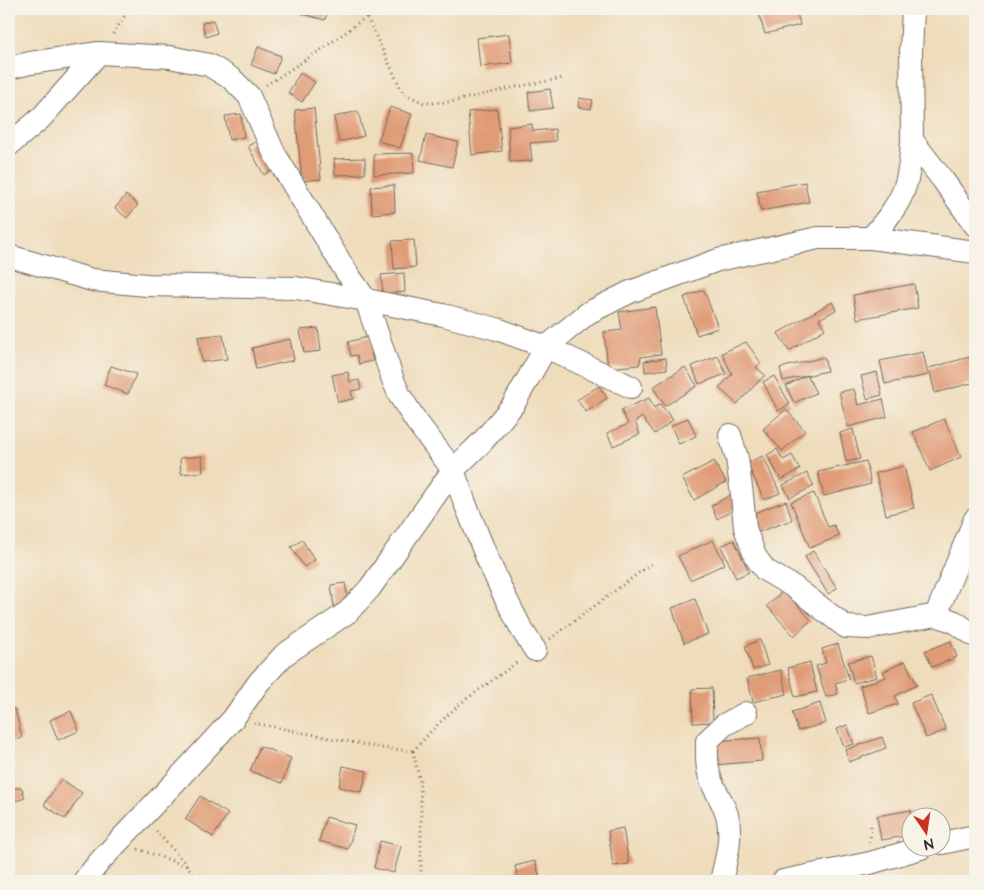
<svg xmlns="http://www.w3.org/2000/svg" width="984" height="890" font-family="'Architects Daughter',sans-serif">
<style>
.building{fill:#e09b77}
.lines{fill:none;stroke-linecap:round;stroke-linejoin:round}
.minor-casing{stroke:#70695d;stroke-width:24}
.path{stroke:#70695d;stroke-width:3;stroke-dasharray:1 4;stroke-linecap:butt}
.minor{stroke:#fff;stroke-width:22}
</style>
<rect width="100%" height="100%" fill="#f7f3e8"/>
<filter id="ink" filterUnits="userSpaceOnUse"><feTurbulence type="fractalNoise" baseFrequency=".02" numOctaves="2"/><feDisplacementMap in="SourceGraphic" scale="10" xChannelSelector="R" yChannelSelector="G"/><feConvolveMatrix kernelMatrix="1 2 1 2 8 2 1 2 1" color-interpolation-filters="sRGB"/></filter>
<filter id="wash" filterUnits="userSpaceOnUse"><feTurbulence type="fractalNoise" baseFrequency=".0096" numOctaves="4" result="noise"/><feDisplacementMap in="SourceGraphic" scale="20" xChannelSelector="R" yChannelSelector="G"/><feGaussianBlur stdDeviation="1.12" result="paint"/><feColorMatrix in="noise" values="0 0 0 0 0 0 0 0 0 0 0 0 0 0 0 0 0 1.4 0 .05"/><feComposite in="paint" operator="in"/></filter>
<g filter="url(#wash)">
<rect width="100%" height="100%" fill="#efdcbb"/>
<g id="blocks">
<!-- building -->
<g class="building">
<path d="M 304,9 L 328,9 L 325,20 L 302,14 Z"/>
<path d="M 781,9 L 796,9 L 800,25 L 765,34 L 759,15 Z"/>
<path d="M 213,20 L 217,33 L 206,37 L 202,23 Z"/>
<path d="M 509,34 L 512,63 L 480,67 L 477,38 Z"/>
<path d="M 258,47 L 281,56 L 274,74 L 251,65 Z"/>
<path d="M 300,73 L 315,82 L 302,102 L 288,93 Z"/>
<path d="M 550,89 L 553,108 L 530,111 L 528,92 Z"/>
<path d="M 579,98 L 593,100 L 591,109 L 578,107 Z"/>
<path d="M 390,107 L 412,114 L 400,148 L 378,141 Z"/>
<path d="M 314,108 L 321,179 L 302,181 L 295,110 Z"/>
<path d="M 497,109 L 502,151 L 472,155 L 468,112 Z"/>
<path d="M 358,111 L 364,136 L 339,142 L 334,117 Z"/>
<path d="M 241,114 L 244,137 L 229,140 L 225,116 Z"/>
<path d="M 532,124 L 533,131 L 555,129 L 556,141 L 530,143 L 532,161 L 510,162 L 508,127 Z"/>
<path d="M 426,135 L 458,142 L 452,167 L 420,160 Z"/>
<path d="M 262,138 L 278,166 L 264,175 L 248,146 Z"/>
<path d="M 413,153 L 414,173 L 374,175 L 374,154 Z"/>
<path d="M 365,158 L 365,174 L 335,175 L 334,159 Z"/>
<path d="M 805,182 L 809,202 L 761,211 L 757,191 Z"/>
<path d="M 394,185 L 395,212 L 372,214 L 371,187 Z"/>
<path d="M 126,195 L 138,205 L 127,218 L 115,208 Z"/>
<path d="M 414,240 L 416,267 L 394,269 L 392,241 Z"/>
<path d="M 404,273 L 405,292 L 383,294 L 381,275 Z"/>
<path d="M 914,284 L 918,308 L 857,319 L 853,295 Z"/>
<path d="M 704,290 L 718,328 L 697,335 L 684,297 Z"/>
<path d="M 832,302 L 836,310 L 819,319 L 825,329 L 789,351 L 778,333 Z"/>
<path d="M 655,307 L 661,354 L 641,357 L 639,365 L 608,368 L 604,332 L 622,330 L 619,312 Z"/>
<path d="M 318,328 L 321,351 L 304,353 L 300,330 Z"/>
<path d="M 223,334 L 227,359 L 202,362 L 198,337 Z"/>
<path d="M 371,336 L 374,353 L 371,354 L 373,361 L 359,364 L 357,355 L 351,356 L 348,342 Z"/>
<path d="M 290,339 L 294,360 L 256,369 L 252,348 Z"/>
<path d="M 746,342 L 761,363 L 756,367 L 765,375 L 737,404 L 719,388 L 732,374 L 722,353 Z"/>
<path d="M 923,352 L 928,375 L 885,384 L 880,361 Z"/>
<path d="M 718,356 L 726,374 L 699,384 L 692,366 Z"/>
<path d="M 973,356 L 975,364 L 975,382 L 935,393 L 929,368 Z"/>
<path d="M 824,357 L 827,371 L 783,381 L 780,368 Z"/>
<path d="M 666,358 L 667,369 L 645,372 L 644,361 Z"/>
<path d="M 111,366 L 136,374 L 128,394 L 104,385 Z"/>
<path d="M 685,367 L 697,386 L 665,406 L 653,387 Z"/>
<path d="M 348,372 L 350,382 L 359,380 L 361,389 L 351,391 L 353,399 L 338,402 L 332,375 Z"/>
<path d="M 877,372 L 882,395 L 867,399 L 861,376 Z"/>
<path d="M 807,375 L 816,393 L 794,403 L 786,386 Z"/>
<path d="M 774,376 L 790,404 L 778,411 L 763,382 Z"/>
<path d="M 599,386 L 607,398 L 586,412 L 577,400 Z"/>
<path d="M 854,389 L 858,405 L 883,399 L 887,417 L 848,427 L 839,392 Z"/>
<path d="M 649,398 L 654,408 L 660,404 L 673,420 L 655,434 L 642,417 L 635,422 L 640,434 L 613,446 L 607,433 L 628,424 L 621,410 Z"/>
<path d="M 786,409 L 805,431 L 782,451 L 763,429 Z"/>
<path d="M 688,418 L 696,436 L 679,444 L 671,426 Z"/>
<path d="M 944,419 L 961,457 L 930,471 L 913,432 Z"/>
<path d="M 853,429 L 860,459 L 846,462 L 840,433 Z"/>
<path d="M 777,449 L 783,460 L 792,455 L 800,469 L 781,480 L 767,455 Z"/>
<path d="M 202,456 L 203,472 L 181,474 L 180,458 Z"/>
<path d="M 763,456 L 780,493 L 764,500 L 747,463 Z"/>
<path d="M 714,461 L 726,482 L 694,500 L 682,478 Z"/>
<path d="M 866,461 L 871,484 L 824,496 L 818,472 Z"/>
<path d="M 904,466 L 914,508 L 886,515 L 876,473 Z"/>
<path d="M 807,473 L 814,486 L 790,498 L 783,485 Z"/>
<path d="M 734,493 L 741,506 L 717,519 L 711,506 Z"/>
<path d="M 814,493 L 828,527 L 834,525 L 839,536 L 810,548 L 791,502 Z"/>
<path d="M 786,501 L 792,520 L 753,534 L 746,516 Z"/>
<path d="M 302,540 L 315,560 L 304,567 L 291,547 Z"/>
<path d="M 713,540 L 725,564 L 690,580 L 678,556 Z"/>
<path d="M 734,540 L 749,572 L 736,578 L 721,546 Z"/>
<path d="M 813,551 L 837,588 L 828,594 L 805,557 Z"/>
<path d="M 345,583 L 349,605 L 334,607 L 331,585 Z"/>
<path d="M 784,590 L 811,620 L 794,636 L 767,606 Z"/>
<path d="M 695,599 L 708,634 L 684,643 L 672,608 Z"/>
<path d="M 760,640 L 768,665 L 753,670 L 745,646 Z"/>
<path d="M 951,641 L 957,657 L 932,667 L 925,651 Z"/>
<path d="M 838,644 L 849,679 L 835,683 L 838,694 L 826,697 L 816,666 L 826,663 L 822,649 Z"/>
<path d="M 871,656 L 877,677 L 854,683 L 848,662 Z"/>
<path d="M 905,661 L 917,685 L 895,696 L 898,704 L 869,713 L 860,686 L 886,677 L 883,672 Z"/>
<path d="M 810,662 L 817,692 L 795,697 L 788,668 Z"/>
<path d="M 781,670 L 787,694 L 753,702 L 747,678 Z"/>
<path d="M 712,688 L 713,722 L 693,723 L 692,689 Z"/>
<path d="M 931,695 L 946,730 L 926,738 L 911,703 Z"/>
<path d="M 820,703 L 826,723 L 798,731 L 792,712 Z"/>
<path d="M 15,709 L 22,738 L 9,742 L 9,710 Z"/>
<path d="M 71,711 L 79,731 L 58,740 L 50,720 Z"/>
<path d="M 847,725 L 854,744 L 844,747 L 837,729 Z"/>
<path d="M 882,737 L 886,748 L 849,762 L 845,750 Z"/>
<path d="M 760,738 L 762,761 L 713,765 L 712,741 Z"/>
<path d="M 260,746 L 291,758 L 282,783 L 250,771 Z"/>
<path d="M 343,766 L 367,771 L 362,792 L 339,787 Z"/>
<path d="M 61,779 L 82,793 L 65,819 L 44,805 Z"/>
<path d="M 9,788 L 22,788 L 25,798 L 9,803 Z"/>
<path d="M 200,796 L 228,814 L 213,837 L 185,819 Z"/>
<path d="M 911,810 L 912,818 L 912,835 L 881,840 L 877,816 Z"/>
<path d="M 326,817 L 355,825 L 348,849 L 319,841 Z"/>
<path d="M 623,828 L 629,864 L 613,866 L 608,831 Z"/>
<path d="M 380,841 L 401,846 L 394,873 L 374,868 Z"/>
<path d="M 535,861 L 540,878 L 532,880 L 532,881 L 519,881 L 515,866 Z"/>
</g>
</g>
</g>
<g filter="url(#ink)">
<use href="#blocks" fill-opacity="0" stroke="#70695d" stroke-width="1"/>
<g class="lines">
<defs>
<g id="minor">
<path d="M 913,9 L 911,52 L 912,140 L 943,180 L 975,225"/>
<path d="M 9,68 L 30,63 L 99,53 L 170,57 L 209,65 L 232,79 L 249,96 L 274,153 L 345,270 L 366,300 L 393,380 L 400,396 L 416,421 L 453,470 L 465,503 L 487,558 L 504,595 L 522,630 L 535,650"/>
<path d="M 9,145 L 41,118 L 99,53"/>
<path d="M 871,238 C 883,224 900,204 905,186 C 910,171 911,155 912,140"/>
<path d="M 9,256 L 92,280 L 147,285 L 296,288 L 366,300 L 443,315 L 497,329 L 546,347 L 631,387"/>
<path d="M 730,435 L 737,458 L 742,495 L 745,528 L 755,556 L 765,570 L 794,587 L 846,627 L 868,628 L 936,615 L 955,622 L 975,636"/>
<path d="M 936,615 L 975,519"/>
<path d="M 942,843 L 975,836"/>
<path d="M 84,881 L 100,861 L 175,782 L 233,719 L 259,682 L 284,655 L 348,612 L 370,588 L 453,470 L 483,441 L 513,405 L 546,347 L 588,313 L 630,292 L 718,260 L 818,238 L 871,238 L 975,252"/>
<path d="M 721,881 C 726,860 733,837 727,815 C 724,804 717,794 712,783 C 706,769 707,756 707,741 L 724,725 L 746,713"/>
<path d="M 783,881 L 870,863 L 921,848"/>
</g>
</defs>
<!-- minor casing -->
<use href="#minor" class="minor-casing"/>
<!-- path -->
<g class="path">
<path d="M 363,9 L 403,93 L 424,103 L 450,102 L 516,87 L 563,78"/>
<path d="M 113,34 L 129,9"/>
<path d="M 266,85 L 324,48 L 366,17"/>
<path d="M 550,639 L 651,564"/>
<path d="M 254,723 L 381,748 L 413,751"/>
<path d="M 413,751 L 436,726 L 461,703 L 519,661"/>
<path d="M 413,751 L 420,782 L 421,810 L 421,881"/>
<path d="M 156,831 L 188,866 L 195,881"/>
<path d="M 870,842 L 871,826"/>
<path d="M 138,849 L 187,866"/>
</g>
<!-- minor -->
<use href="#minor" class="minor"/>
</g>
</g>
<!-- margin -->
<rect width="984" height="890" fill="none" stroke="#f7f3e8" stroke-width="30"/>
<!-- north arrow -->
<g transform="translate(926 832) rotate(167)"><circle r="24" fill="#f7f3e8" stroke="#a5a39c"/>
<path d="M0-4L9 19L0 12L-9 19Z" fill="#c8321e"/>
<text y="-8" font-size="14" font-weight="bold" text-anchor="middle" fill="#2b2b2b">N</text>
</g>
</svg>
